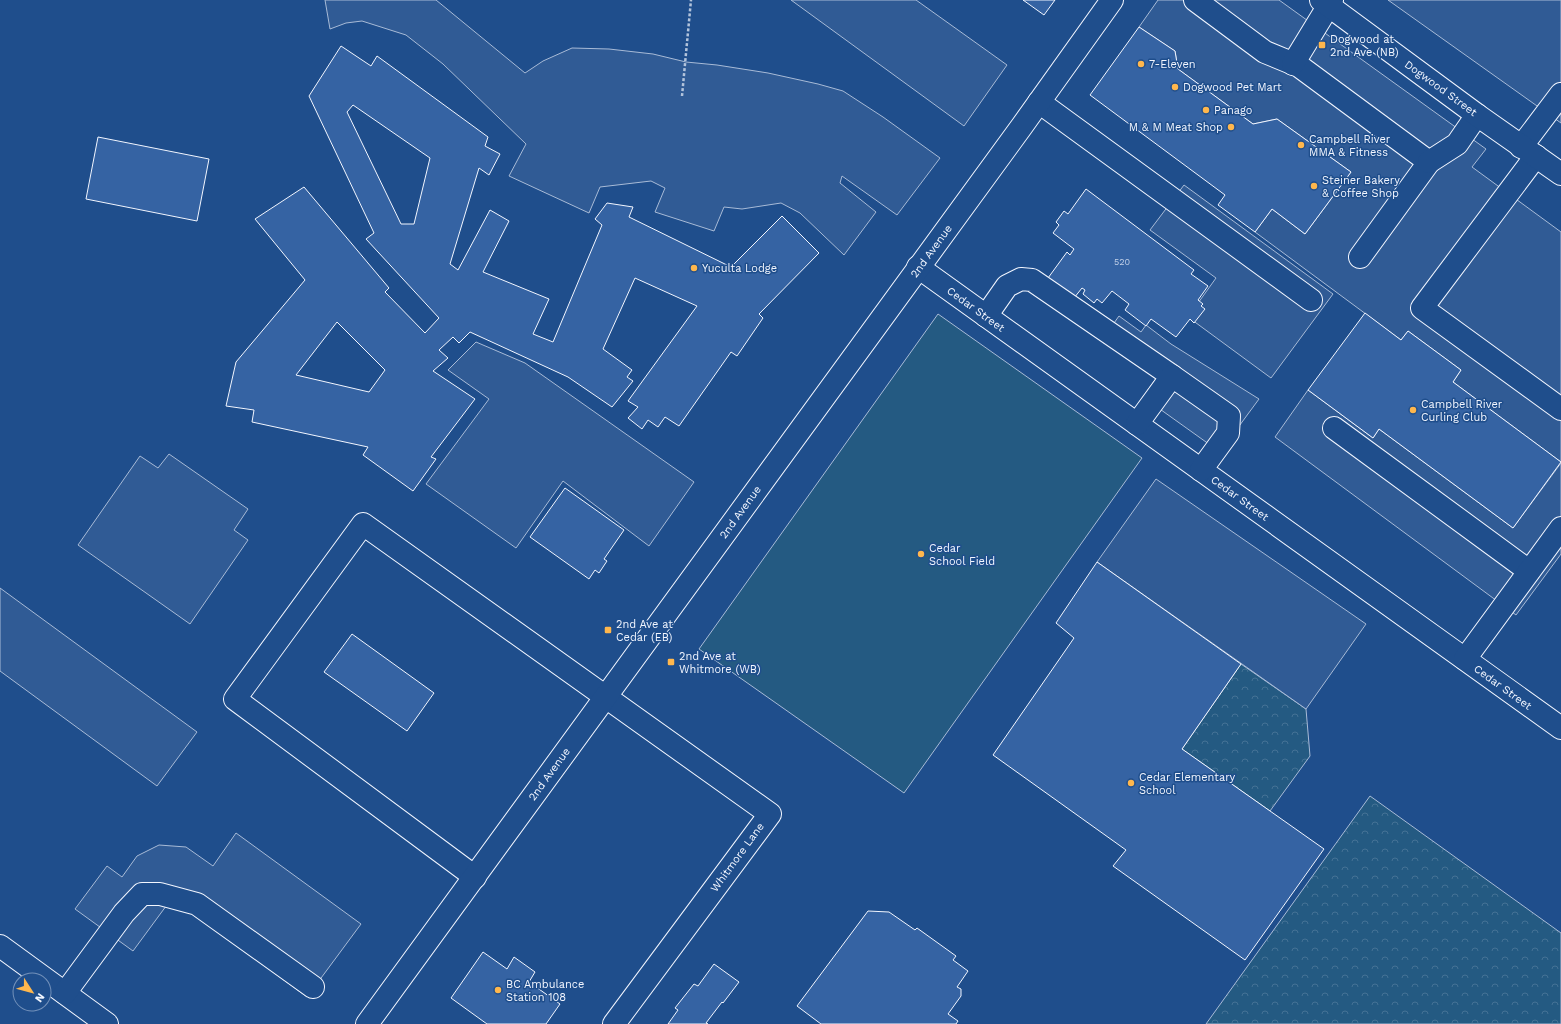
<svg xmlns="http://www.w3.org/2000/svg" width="1561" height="1024" font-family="'Work Sans',sans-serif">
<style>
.green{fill:#245a82;stroke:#a8bbd7}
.park{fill:url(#park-crowns);stroke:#a8bbd7}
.parking{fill:#305b95;stroke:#a8bbd7}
.building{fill:#3563a3;stroke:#f2f6ff;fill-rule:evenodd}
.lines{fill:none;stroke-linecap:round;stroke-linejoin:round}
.minor-casing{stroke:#f2f6ff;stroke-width:24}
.major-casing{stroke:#f2f6ff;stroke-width:24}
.path{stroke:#b3c4dc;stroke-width:2.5;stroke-dasharray:3 2;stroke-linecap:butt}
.minor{stroke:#1f4e8c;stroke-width:22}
.major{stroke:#1f4e8c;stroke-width:22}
.poi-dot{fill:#ffb74d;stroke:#1f4e8c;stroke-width:1.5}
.labels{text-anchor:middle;stroke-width:3;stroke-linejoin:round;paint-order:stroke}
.number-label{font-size:9px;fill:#c3d1e8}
.poi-label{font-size:11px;fill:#f2f6ff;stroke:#1f4e8c;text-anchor:start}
.street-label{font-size:11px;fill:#f2f6ff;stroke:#1f4e8c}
</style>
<defs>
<pattern id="park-crowns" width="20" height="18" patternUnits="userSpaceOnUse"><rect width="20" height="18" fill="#245a82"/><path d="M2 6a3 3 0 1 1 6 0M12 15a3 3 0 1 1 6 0" fill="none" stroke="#447295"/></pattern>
</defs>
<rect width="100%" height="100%" fill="#1f4e8c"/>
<!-- green -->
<path class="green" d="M 938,314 L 1142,458 L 904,793 L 699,649 Z"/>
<!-- park -->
<g class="park">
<path d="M 1241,664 L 1306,709 L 1310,756 L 1270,811 L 1182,749 Z"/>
<path d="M 1370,796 L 1561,933 L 1561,1024 L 1206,1024 Z"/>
</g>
<!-- parking -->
<g class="parking">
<path d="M 325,0 L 436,0 L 525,73 L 543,61 L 572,48 L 609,49 L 653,54 L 686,62 L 717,65 L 768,73 L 818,84 L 843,91 L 883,117 L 940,158 L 897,215 L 842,176 L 840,183 L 876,212 L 844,255 L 800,213 L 781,203 L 742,209 L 724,207 L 714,231 L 655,212 L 665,188 L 651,181 L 600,187 L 589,213 L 509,176 L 526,144 L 443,64 L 406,35 L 362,21 L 346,23 L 330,29 Z"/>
<path d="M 791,0 L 916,0 L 1007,65 L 964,126 Z"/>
<path d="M 1158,0 L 1279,0 L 1486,149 L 1472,167 L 1561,232 L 1561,462 L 1453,382 L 1461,370 L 1408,331 L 1401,340 L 1255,232 L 1272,209 L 1305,234 L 1351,172 L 1277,119 L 1253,124 L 1178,69 L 1175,51 L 1139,27 Z"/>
<path d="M 1388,0 L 1561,0 L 1561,123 Z"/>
<path d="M 1184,185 L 1333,294 L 1271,378 L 1188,317 L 1216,278 L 1150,230 Z"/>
<path d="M 1119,316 L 1141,332 L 1146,325 L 1171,344 L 1259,399 L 1220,452 L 1143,397 L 1159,374 L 1109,330 Z"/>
<path d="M 476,342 L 525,363 L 694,482 L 649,546 L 563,481 L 516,548 L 426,484 L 489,399 L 448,370 Z"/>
<path d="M 1308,390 L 1373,438 L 1379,429 L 1513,528 L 1561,463 L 1561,554 L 1516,615 L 1275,437 Z"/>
<path d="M 169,454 L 248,509 L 234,530 L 248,540 L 190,624 L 78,545 L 140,456 L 158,468 Z"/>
<path d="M 1156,479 L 1366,624 L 1306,709 L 1097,562 Z"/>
<path d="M 0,588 L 197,732 L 157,786 L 0,671 Z"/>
<path d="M 236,833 L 361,924 L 307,997 L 172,898 L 133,951 L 75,909 L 107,866 L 122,877 L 137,856 L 159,845 L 186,847 L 213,866 Z"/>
</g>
<!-- building -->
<g class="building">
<path d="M 1023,0 L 1055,0 L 1044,15 Z"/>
<path d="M 1139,27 L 1175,51 L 1178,69 L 1253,124 L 1277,119 L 1351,172 L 1305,234 L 1272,209 L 1255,232 L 1218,205 L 1225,195 L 1090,95 Z"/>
<path d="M 341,46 L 371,66 L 377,56 L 488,137 L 485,146 L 500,154 L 489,175 L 479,168 L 450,264 L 458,270 L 490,210 L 509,221 L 483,272 L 549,299 L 533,334 L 553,342 L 602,225 L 595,219 L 607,203 L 633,207 L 629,217 L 731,267 L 782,216 L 819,253 L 759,314 L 763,318 L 737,356 L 731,352 L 679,426 L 665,417 L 658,427 L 648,420 L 642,429 L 628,418 L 638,407 L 628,401 L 697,306 L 635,278 L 603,349 L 632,370 L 627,377 L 633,381 L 612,407 L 568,377 L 470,332 L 459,343 L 453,337 L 439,350 L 448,358 L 433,371 L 475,399 L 431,457 L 436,459 L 413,491 L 363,455 L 368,447 L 252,422 L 254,410 L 226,406 L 236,362 L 305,280 L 255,219 L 304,187 L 389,288 L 385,292 L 425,333 L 439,318 L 366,239 L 374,233 L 309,96 ZM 353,105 L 430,158 L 414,224 L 401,224 L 347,112 ZM 337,322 L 385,370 L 369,392 L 296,375 Z"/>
<path d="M 98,137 L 209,159 L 197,221 L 86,199 Z"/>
<path d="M 1086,189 L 1194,270 L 1191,274 L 1208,286 L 1198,300 L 1203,304 L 1201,306 L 1205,309 L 1194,323 L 1190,319 L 1176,337 L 1151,319 L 1146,326 L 1125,310 L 1129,304 L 1112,291 L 1102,303 L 1097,299 L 1094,303 L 1083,294 L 1085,290 L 1082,288 L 1074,298 L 1048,278 L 1067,252 L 1070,255 L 1074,249 L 1053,233 L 1059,225 L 1056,222 L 1064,211 L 1068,214 Z"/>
<path d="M 1365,313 L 1401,340 L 1408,331 L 1461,370 L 1453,382 L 1561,462 L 1513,528 L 1379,429 L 1373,438 L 1308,390 Z"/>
<path d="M 565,488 L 624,530 L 604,559 L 607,561 L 599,573 L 595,570 L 589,579 L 530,537 Z"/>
<path d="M 1097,562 L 1241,664 L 1182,749 L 1324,849 L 1245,960 L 1113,866 L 1126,850 L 993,755 L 1074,638 L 1056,623 Z"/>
<path d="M 352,634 L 434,693 L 407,731 L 324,672 Z"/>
<path d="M 868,911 L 889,912 L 915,930 L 917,928 L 956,956 L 953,960 L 968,971 L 957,987 L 961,989 L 961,996 L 948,1014 L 958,1021 L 956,1024 L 821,1024 L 797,1006 Z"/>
<path d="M 483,952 L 507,969 L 514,957 L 535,972 L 529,982 L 560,1004 L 546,1024 L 487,1024 L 451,998 Z"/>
<path d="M 714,964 L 739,982 L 723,1003 L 722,1002 L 706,1023 L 708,1024 L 668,1024 L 678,1010 L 675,1008 L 694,984 L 698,986 Z"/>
</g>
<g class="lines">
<defs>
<g id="minor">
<path d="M 1195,0 L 1265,52 L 1299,66 L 1429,162 L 1360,257"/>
<path d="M 1293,64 L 1332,0"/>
<path d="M 1039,102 L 1311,300"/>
<path d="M 1521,147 L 1561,94"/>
<path d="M 1536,156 L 1422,308 L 1561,409"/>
<path d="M 1429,162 L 1457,144 L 1477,115"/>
<path d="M 918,267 L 1561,728"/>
<path d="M 986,316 L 1007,286 L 1021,279 L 1032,280 L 1172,376"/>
<path d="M 1137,424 L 1172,376 L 1229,416 L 1228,433 L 1201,470"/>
<path d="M 1334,428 L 1529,571"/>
<path d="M 1465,659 L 1561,528"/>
<path d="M 475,877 L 235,699 L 363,524 L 770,814 L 614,1024"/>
<path d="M 0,946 L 107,1024"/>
<path d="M 65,993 L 124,913 L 142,894 L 160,894 L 197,904 L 313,987"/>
<path d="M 367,1024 L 1022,126 L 1112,0"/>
</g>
<path id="major" d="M 1321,0 L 1477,115 L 1561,174"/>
</defs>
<!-- minor casing -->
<use href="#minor" class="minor-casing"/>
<!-- major casing -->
<use href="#major" class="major-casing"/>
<!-- path -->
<path class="path" d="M 682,96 L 691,0"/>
<!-- minor -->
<use href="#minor" class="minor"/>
<!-- major -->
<use href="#major" class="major"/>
</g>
<!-- markers -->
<g class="poi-dot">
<rect x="1318" y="41" width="8" height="8" rx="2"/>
<circle cx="1141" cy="64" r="4"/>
<circle cx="1175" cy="87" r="4"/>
<circle cx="1206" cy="110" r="4"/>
<circle cx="1231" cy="127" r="4"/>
<circle cx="1301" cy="145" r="4"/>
<circle cx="1314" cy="186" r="4"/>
<circle cx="694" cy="268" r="4"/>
<circle cx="1413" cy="410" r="4"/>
<circle cx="921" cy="554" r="4"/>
<rect x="604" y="626" width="8" height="8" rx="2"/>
<rect x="667" y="658" width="8" height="8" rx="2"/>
<circle cx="1131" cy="783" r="4"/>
<circle cx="498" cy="990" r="4"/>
</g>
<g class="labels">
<!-- number labels -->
<g class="number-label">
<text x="1122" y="265">520</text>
</g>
<!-- poi labels -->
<g class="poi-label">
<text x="1330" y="43">Dogwood at<tspan x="1330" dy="13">2nd Ave (NB)</tspan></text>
<text x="1149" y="68">7-Eleven</text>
<text x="1183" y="91">Dogwood Pet Mart</text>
<text x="1214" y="114">Panago</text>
<text x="1223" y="131" text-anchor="end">M &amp; M Meat Shop</text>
<text x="1309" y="143">Campbell River<tspan x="1309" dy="13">MMA &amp; Fitness</tspan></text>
<text x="1322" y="184">Steiner Bakery<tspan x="1322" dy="13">&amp; Coffee Shop</tspan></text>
<text x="702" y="272">Yuculta Lodge</text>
<text x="1421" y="408">Campbell River<tspan x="1421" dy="13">Curling Club</tspan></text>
<text x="929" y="552">Cedar<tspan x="929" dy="13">School Field</tspan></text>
<text x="616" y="628">2nd Ave at<tspan x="616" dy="13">Cedar (EB)</tspan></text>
<text x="679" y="660">2nd Ave at<tspan x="679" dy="13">Whitmore (WB)</tspan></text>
<text x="1139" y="781">Cedar Elementary<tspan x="1139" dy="13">School</tspan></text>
<text x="506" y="988">BC Ambulance<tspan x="506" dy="13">Station 108</tspan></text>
</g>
<!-- street labels -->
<g class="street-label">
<text transform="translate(1441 88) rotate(36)" y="4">Dogwood Street</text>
<text transform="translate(931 251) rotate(-54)" y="4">2nd Avenue</text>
<text transform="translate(976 309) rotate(36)" y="4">Cedar Street</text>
<text transform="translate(1240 498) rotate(36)" y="4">Cedar Street</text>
<text transform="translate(740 512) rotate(-54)" y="4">2nd Avenue</text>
<text transform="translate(1503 687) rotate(36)" y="4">Cedar Street</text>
<text transform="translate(549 774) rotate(-54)" y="4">2nd Avenue</text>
<text transform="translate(737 857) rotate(-54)" y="4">Whitmore Lane</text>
</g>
</g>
<!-- north arrow -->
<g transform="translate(32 992) rotate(126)"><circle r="19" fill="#1f4e8c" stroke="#7391ba"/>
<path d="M0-3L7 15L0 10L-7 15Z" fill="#ffb74d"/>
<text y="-6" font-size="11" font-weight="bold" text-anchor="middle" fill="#f2f6ff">N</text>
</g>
</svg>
